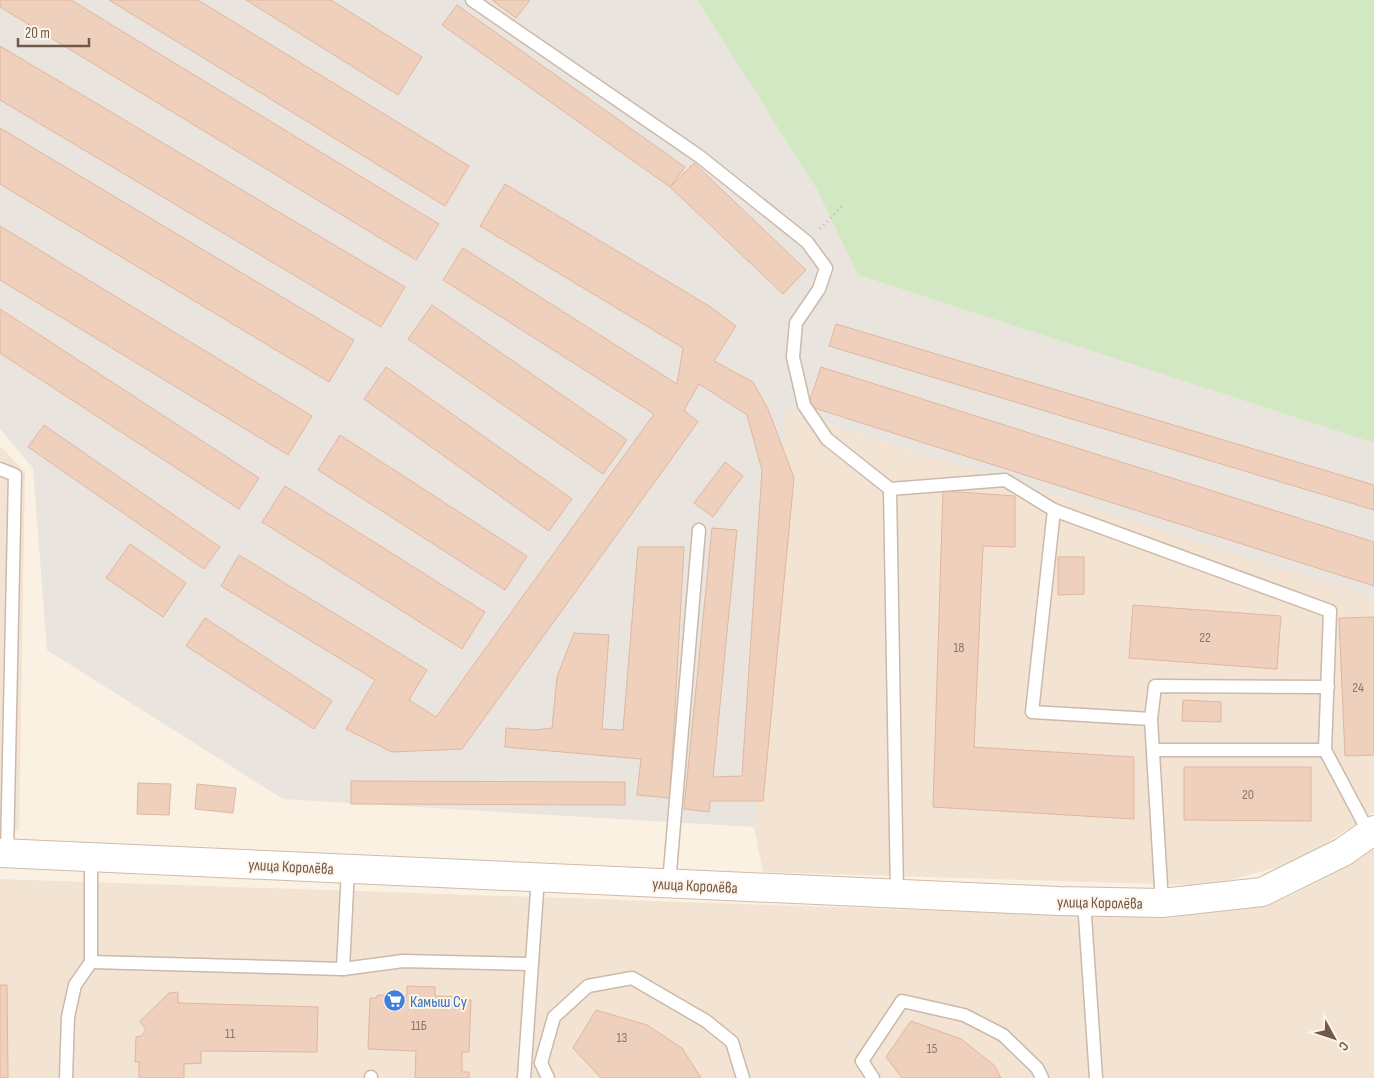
<svg xmlns="http://www.w3.org/2000/svg" width="1374" height="1078" font-family="'Sofia Sans Condensed',sans-serif">
<style>
.residential{fill:#f2e3d2}
.industrial{fill:#eae4de}
.green{fill:#d2e8c2}
.building{fill:#efd0bc;stroke:#e1b69d}
.lines{fill:none;stroke-linecap:round;stroke-linejoin:round}
.lane-casing{stroke:#ccb9aa;stroke-width:15}
.secondary-casing{stroke:#d0bbab;stroke-width:30}
.path{stroke:#d4b39f;stroke-width:3;stroke-dasharray:1 4;stroke-linecap:butt}
.lane{stroke:#fff;stroke-width:12}
.secondary{stroke:#fff;stroke-width:28}
.labels{text-anchor:middle;stroke-width:4;stroke-linejoin:round;paint-order:stroke}
.number-label{font-size:14px;fill:#917666}
.street-label{font-size:16px;fill:#72584a;stroke:#fef5e9}
.shop-label{font-size:16px;fill:#366cbe;stroke:#fef5e9;text-anchor:start}
</style>
<rect width="100%" height="100%" fill="#fbf1e3"/>
<!-- residential -->
<g class="residential">
<path d="M 785,410 L 1374,598 L 1374,812 L 1316,850 L 1278,867 L 1231,880 L 1192,885 L 763,872 L 754,827 Z"/>
<path d="M 0,446 L 25,472 L 19,831 L 0,830 Z"/>
<path d="M 1374,849 L 1374,1078 L 0,1078 L 0,879 L 1068,915 L 1226,910 L 1257,905 L 1288,897 L 1336,872 Z"/>
</g>
<!-- industrial -->
<path class="industrial" d="M 0,0 L 697,0 L 816,188 L 858,275 L 1374,443 L 1374,598 L 786,410 L 754,827 L 283,799 L 47,650 L 33,468 L 0,429 Z"/>
<!-- green -->
<path class="green" d="M 697,0 L 1374,0 L 1374,443 L 858,275 L 816,188 Z"/>
<!-- building -->
<g class="building">
<path d="M 0,0 L 71,0 L 439,224 L 416,260 L 0,7 Z"/>
<path d="M 109,0 L 198,0 L 469,166 L 445,206 Z"/>
<path d="M 246,0 L 331,0 L 422,57 L 398,95 Z"/>
<path d="M 492,0 L 530,0 L 516,18 Z"/>
<path d="M 457,5 L 685,167 L 670,187 L 442,25 Z"/>
<path d="M 0,46 L 405,287 L 381,327 L 0,100 Z"/>
<path d="M 0,128 L 354,340 L 329,382 L 0,184 Z"/>
<path d="M 694,163 L 806,270 L 783,294 L 670,187 Z"/>
<path d="M 505,184 L 709,306 L 736,326 L 714,361 L 753,382 L 768,409 L 794,478 L 763,801 L 710,801 L 709,812 L 684,809 L 712,528 L 737,530 L 713,777 L 742,776 L 762,470 L 747,415 L 699,384 L 684,410 L 698,422 L 462,749 L 392,752 L 346,729 L 375,680 L 221,586 L 239,555 L 427,670 L 409,700 L 436,717 L 654,414 L 443,280 L 463,248 L 677,384 L 683,348 L 480,226 Z"/>
<path d="M 0,226 L 312,416 L 288,455 L 0,280 Z"/>
<path d="M 432,305 L 627,440 L 603,474 L 408,339 Z"/>
<path d="M 0,309 L 259,478 L 239,509 L 0,353 Z"/>
<path d="M 836,324 L 1374,485 L 1374,510 L 829,346 Z"/>
<path d="M 386,367 L 572,499 L 549,531 L 364,399 Z"/>
<path d="M 821,367 L 1374,542 L 1374,586 L 808,406 Z"/>
<path d="M 44,425 L 220,547 L 204,569 L 28,447 Z"/>
<path d="M 340,435 L 527,556 L 505,590 L 318,470 Z"/>
<path d="M 725,462 L 743,476 L 713,517 L 694,503 Z"/>
<path d="M 285,486 L 485,612 L 462,649 L 262,522 Z"/>
<path d="M 943,491 L 1015,496 L 1015,547 L 983,546 L 974,747 L 1134,757 L 1134,819 L 933,807 Z"/>
<path d="M 130,544 L 186,583 L 163,617 L 106,578 Z"/>
<path d="M 638,547 L 684,547 L 670,798 L 637,795 L 641,759 L 505,747 L 506,728 L 535,730 L 552,728 L 557,677 L 574,633 L 609,635 L 602,729 L 623,730 Z"/>
<path d="M 1058,557 L 1084,557 L 1084,594 L 1058,595 Z"/>
<path d="M 1133,605 L 1281,616 L 1277,669 L 1129,658 Z"/>
<path d="M 1374,617 L 1374,755 L 1345,756 L 1339,618 Z"/>
<path d="M 205,618 L 332,701 L 314,729 L 186,646 Z"/>
<path d="M 1183,700 L 1221,702 L 1221,722 L 1182,721 Z"/>
<path d="M 1184,767 L 1311,767 L 1311,821 L 1184,820 Z"/>
<path d="M 351,781 L 625,782 L 625,805 L 351,804 Z"/>
<path d="M 138,783 L 171,784 L 169,815 L 137,814 Z"/>
<path d="M 197,784 L 236,788 L 233,813 L 195,809 Z"/>
<path d="M 0,985 L 7,985 L 8,1078 L 0,1078 Z"/>
<path d="M 407,986 L 435,987 L 435,996 L 463,997 L 464,1000 L 471,1000 L 469,1052 L 462,1052 L 462,1072 L 469,1072 L 469,1078 L 415,1078 L 416,1051 L 368,1049 L 370,998 L 377,998 L 377,995 L 407,996 Z"/>
<path d="M 178,992 L 178,1003 L 318,1007 L 317,1052 L 201,1051 L 201,1063 L 184,1064 L 184,1078 L 139,1078 L 139,1062 L 135,1062 L 136,1037 L 141,1036 L 146,1030 L 140,1021 L 169,993 Z"/>
<path d="M 596,1010 L 647,1025 L 682,1048 L 701,1078 L 601,1078 L 573,1048 Z"/>
<path d="M 911,1021 L 961,1039 L 994,1065 L 1001,1078 L 902,1078 L 886,1057 Z"/>
</g>
<g class="lines">
<defs>
<g id="lane">
<path d="M 472,0 L 699,156 L 807,242 L 826,268 L 819,289 L 796,323 L 793,357 L 804,405 L 827,439 L 890,489 L 897,894"/>
<path d="M 0,469 L 15,475 L 7,853"/>
<path d="M 890,489 L 1005,480 L 1054,510 L 1032,712 L 1151,719 L 1162,903"/>
<path d="M 1054,510 L 1330,611 L 1325,750 L 1369,833"/>
<path d="M 1151,719 L 1155,686 L 1328,687"/>
<path d="M 1153,750 L 1325,750"/>
<path d="M 669,883 L 699,530"/>
<path d="M 1084,901 L 1096,1078"/>
<path d="M 91,962 L 343,969 L 403,961 L 532,964"/>
<path d="M 343,969 L 348,869"/>
<path d="M 66,1078 L 68,1017 L 75,985 L 91,962 L 91,857"/>
<path d="M 371,1078 L 371,1077"/>
<path d="M 524,1078 L 538,877"/>
<path d="M 548,1078 L 541,1063 L 554,1017 L 588,986 L 632,978 L 706,1021 L 732,1042 L 743,1078"/>
<path d="M 873,1078 L 862,1061 L 902,1001 L 964,1015 L 1003,1035 L 1037,1068 L 1042,1078"/>
</g>
<path id="secondary" d="M 0,853 L 1058,901 L 1162,903 L 1262,892 L 1343,852 L 1374,830"/>
</defs>
<!-- lane casing -->
<use href="#lane" class="lane-casing"/>
<!-- secondary casing -->
<use href="#secondary" class="secondary-casing"/>
<!-- path -->
<path class="path" d="M 820,229 L 843,205"/>
<!-- lane -->
<use href="#lane" class="lane"/>
<!-- secondary -->
<use href="#secondary" class="secondary"/>
</g>
<!-- icons -->
<defs>
<symbol id="supermarket-disc" viewBox="-11 -11 22 22"><circle r="9.5" fill="#3f7fe0" stroke="#fef5e9"/><path d="M-6-5.5h2.5l.6 2H6L4.5 2H-2.5L-4.4-4H-6ZM-1.5 3.2a1.3 1.3 0 1 0 .1 0ZM3 3.2a1.3 1.3 0 1 0 .1 0Z" fill="#fff"/></symbol>
</defs>
<g fill-rule="evenodd">
<use href="#supermarket-disc" x="382" y="988" width="25" height="25"/>
</g>
<g class="labels">
<!-- number labels -->
<g class="number-label">
<text x="1205" y="642">22</text>
<text x="959" y="652">18</text>
<text x="1358" y="692">24</text>
<text x="1248" y="799">20</text>
<text x="419" y="1030">11Б</text>
<text x="230" y="1038">11</text>
<text x="622" y="1042">13</text>
<text x="932" y="1053">15</text>
</g>
<!-- street labels -->
<g class="street-label">
<text transform="translate(291 866) rotate(3)" y="6">улица Королёва</text>
<text transform="translate(695 885) rotate(3)" y="6">улица Королёва</text>
<text transform="translate(1100 902) rotate(1)" y="6">улица Королёва</text>
</g>
<!-- shop labels -->
<g class="shop-label">
<text x="410" y="1007">Камыш Су</text>
</g>
</g>
<!-- north arrow -->
<g transform="translate(1334 1038) rotate(130)" stroke="#fef5e9" stroke-width="4" paint-order="stroke">
<path d="M0-4L9 19L0 12L-9 19Z" fill="#72584a"/>
<text y="-8" font-size="14" font-weight="bold" text-anchor="middle" fill="#72584a">С</text>
</g>
<!-- scale -->
<path d="M18 38v8h71v-8" fill="none" stroke="#72584a" stroke-width="2.5"/>
<text x="25" y="38" font-size="15" fill="#72584a" stroke="#fef5e9" stroke-width="4" paint-order="stroke">20 m</text>
</svg>
